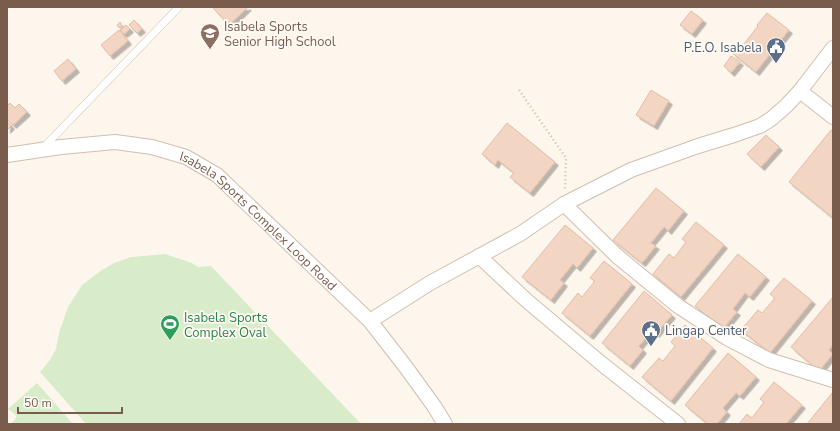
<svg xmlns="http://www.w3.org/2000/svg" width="840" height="431" font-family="'Nunito Sans',sans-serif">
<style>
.green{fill:#d8ecc9}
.building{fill:#f3d5c3;stroke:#e6bba3;filter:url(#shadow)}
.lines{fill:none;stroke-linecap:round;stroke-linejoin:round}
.lane-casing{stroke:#d1beb0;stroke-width:8}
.street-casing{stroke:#d1beb0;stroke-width:16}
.path{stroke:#d9b8a5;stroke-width:2.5;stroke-dasharray:1 3;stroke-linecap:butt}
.lane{stroke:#fff;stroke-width:7}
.street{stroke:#fff;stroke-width:14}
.labels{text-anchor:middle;stroke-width:3.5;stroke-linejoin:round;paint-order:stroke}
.education-label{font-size:13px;fill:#785e54;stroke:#fffaf3;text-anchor:start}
.service-label{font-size:13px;fill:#4e5e75;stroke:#fffaf3;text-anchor:end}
.street-label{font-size:13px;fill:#7a5c4d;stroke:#fffaf3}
.leisure-label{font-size:13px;fill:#27864d;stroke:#fffaf3;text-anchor:start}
</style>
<defs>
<filter id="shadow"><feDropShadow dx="3.5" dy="3.5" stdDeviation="0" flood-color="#0004"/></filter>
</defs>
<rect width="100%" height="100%" fill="#fdf6ec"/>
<!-- green -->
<g class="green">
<path d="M 165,254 L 192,263 L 198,267 L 211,266 L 361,424 L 86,424 L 40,372 L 50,360 L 56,349 L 59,333 L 68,307 L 82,285 L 102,270 L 114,263 L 131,257 Z"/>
<path d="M 37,383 L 73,424 L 13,424 L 12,423 L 17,416 L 8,409 Z"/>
</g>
<!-- building -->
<g class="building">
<path d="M 214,7 L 248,7 L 229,25 L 213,8 Z"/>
<path d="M 691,11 L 703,20 L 692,34 L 680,25 Z"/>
<path d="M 767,13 L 789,30 L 756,72 L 732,53 L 740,43 L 743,45 L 758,26 L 757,25 Z"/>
<path d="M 134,20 L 142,29 L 137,33 L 129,25 Z"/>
<path d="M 120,22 L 122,26 L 119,28 L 117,25 Z"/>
<path d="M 126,25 L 130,29 L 124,34 L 120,30 Z"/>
<path d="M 119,30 L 128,41 L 110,56 L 101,45 Z"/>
<path d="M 731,56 L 740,62 L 731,73 L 724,66 Z"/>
<path d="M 68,59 L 76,69 L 62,81 L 54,71 Z"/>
<path d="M 651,90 L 669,101 L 654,126 L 636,115 Z"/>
<path d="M 10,103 L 15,108 L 19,104 L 27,112 L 13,125 L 7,119 L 7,106 Z"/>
<path d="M 7,121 L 11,126 L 7,130 Z"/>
<path d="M 507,123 L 555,162 L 530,193 L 510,177 L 514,173 L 498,160 L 495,165 L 482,154 Z"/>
<path d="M 831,130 L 833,131 L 833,218 L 789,182 Z"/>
<path d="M 766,135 L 779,147 L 761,167 L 747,154 Z"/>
<path d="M 656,188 L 684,211 L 668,231 L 664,227 L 651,243 L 656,246 L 642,263 L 613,240 Z"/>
<path d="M 696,222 L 724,245 L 681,297 L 653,274 L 669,254 L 674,258 L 686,242 L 682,239 Z"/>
<path d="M 565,225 L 593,248 L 577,268 L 573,264 L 560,280 L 564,283 L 551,300 L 522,277 Z"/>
<path d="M 738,254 L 766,277 L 750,297 L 745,293 L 733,309 L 737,312 L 723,329 L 695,306 Z"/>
<path d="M 604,261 L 632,284 L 590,336 L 562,313 L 578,293 L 582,297 L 595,281 L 590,278 Z"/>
<path d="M 784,278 L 812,301 L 770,353 L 741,330 L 758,310 L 762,313 L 775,298 L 770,294 Z"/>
<path d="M 644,291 L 672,315 L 656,334 L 652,331 L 639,346 L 643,350 L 630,366 L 602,343 Z"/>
<path d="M 833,297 L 833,345 L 829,350 L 833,354 L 819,371 L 791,347 Z"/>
<path d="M 685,325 L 713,348 L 671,401 L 642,377 L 659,358 L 663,361 L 675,346 L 671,342 Z"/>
<path d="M 728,353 L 756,377 L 740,396 L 736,393 L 723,408 L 727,412 L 717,424 L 708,424 L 685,405 Z"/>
<path d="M 774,382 L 802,405 L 786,424 L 739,424 L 747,414 L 752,418 L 764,402 L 760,399 Z"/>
<path d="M 832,393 L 833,424 L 807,424 Z"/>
</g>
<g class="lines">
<defs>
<path id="lane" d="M 43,148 L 179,7"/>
<g id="street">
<path d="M 800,91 L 833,117"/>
<path id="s1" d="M 7,155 L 61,147 L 115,142 L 152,147 L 186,157 L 217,175 L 370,321 L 405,366 L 434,406 L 445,424"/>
<path d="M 564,204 L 617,256 L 678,306 L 727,338 L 769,360 L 833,380"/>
<path d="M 479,256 L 526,300 L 602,364 L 678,424"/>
<path d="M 370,321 L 430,283 L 520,234 L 564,204 L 631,170 L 698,146 L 734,135 L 760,126 L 771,119 L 786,106 L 800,91 L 833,48"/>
</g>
</defs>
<!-- lane casing -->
<use href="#lane" class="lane-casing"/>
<!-- street casing -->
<use href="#street" class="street-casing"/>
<!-- path -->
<path class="path" d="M 519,90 L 566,158 L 565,189"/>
<!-- lane -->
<use href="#lane" class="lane"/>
<!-- street -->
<use href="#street" class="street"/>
</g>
<!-- icons -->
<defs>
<symbol id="school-pin" viewBox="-11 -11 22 30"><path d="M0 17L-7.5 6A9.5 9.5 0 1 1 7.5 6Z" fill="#8d6e63" stroke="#fffaf3"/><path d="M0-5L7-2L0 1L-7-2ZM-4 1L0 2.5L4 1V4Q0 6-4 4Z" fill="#fff"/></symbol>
<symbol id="civic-pin" viewBox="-11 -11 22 30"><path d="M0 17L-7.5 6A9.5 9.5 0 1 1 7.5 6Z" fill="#5c6f8a" stroke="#fffaf3"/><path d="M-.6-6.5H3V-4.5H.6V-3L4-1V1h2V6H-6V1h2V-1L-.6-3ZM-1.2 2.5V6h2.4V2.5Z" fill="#fff"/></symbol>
<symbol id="stadium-pin" viewBox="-11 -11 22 30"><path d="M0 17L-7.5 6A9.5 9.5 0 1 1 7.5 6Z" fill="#2e9e5b" stroke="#fffaf3"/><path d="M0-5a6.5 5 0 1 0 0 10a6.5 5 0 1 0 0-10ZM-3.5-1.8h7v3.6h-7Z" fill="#fff"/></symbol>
</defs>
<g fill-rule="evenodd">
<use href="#school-pin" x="199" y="22" width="22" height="30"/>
<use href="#civic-pin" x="765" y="36" width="22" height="30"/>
<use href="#stadium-pin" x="159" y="313" width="22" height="30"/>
<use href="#civic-pin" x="640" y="319" width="22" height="30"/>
</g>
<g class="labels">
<!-- education labels -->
<g class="education-label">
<text x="224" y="31">Isabela Sports<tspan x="224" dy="15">Senior High School</tspan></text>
</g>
<!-- service labels -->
<g class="service-label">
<text x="762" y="52">P.E.O. Isabela</text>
<text x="665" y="335" text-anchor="start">Lingap Center</text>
</g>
<!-- street labels -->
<g class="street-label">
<text dy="5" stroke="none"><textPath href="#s1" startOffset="278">Isabela Sports Complex Loop Road</textPath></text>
</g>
<!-- leisure labels -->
<g class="leisure-label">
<text x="184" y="322">Isabela Sports<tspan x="184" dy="15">Complex Oval</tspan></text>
</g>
</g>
<!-- border -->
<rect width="840" height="431" fill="none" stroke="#7a5c4d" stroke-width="16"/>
<!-- scale -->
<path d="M18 407v6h104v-6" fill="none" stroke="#7a5c4d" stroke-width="2"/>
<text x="24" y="407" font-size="12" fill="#7a5c4d" stroke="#fffaf3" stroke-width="3" paint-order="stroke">50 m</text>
</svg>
